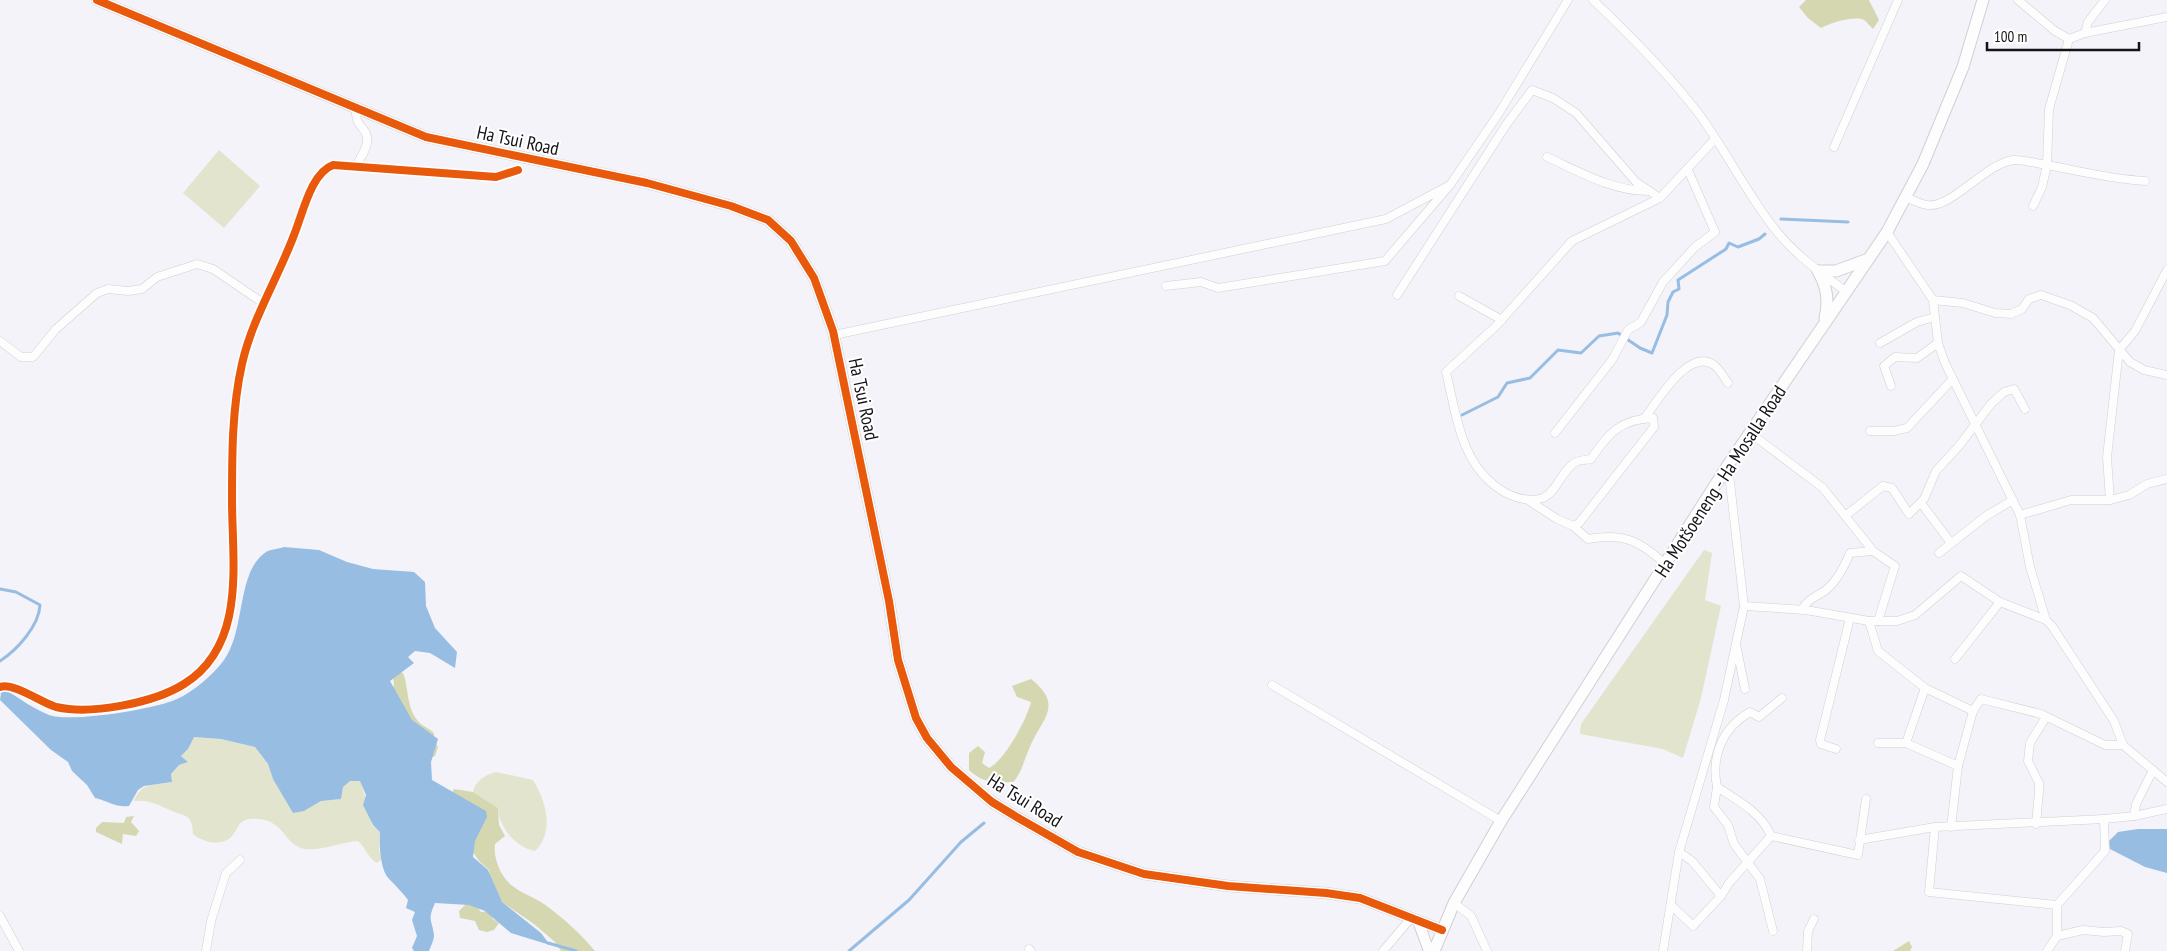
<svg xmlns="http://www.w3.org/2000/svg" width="2167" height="951" font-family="'PT Sans Narrow',sans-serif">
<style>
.green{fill:#e2e4cd}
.forest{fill:#d5d7b1}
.water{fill:#97bde3}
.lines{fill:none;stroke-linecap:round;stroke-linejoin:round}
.stream{stroke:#97bde3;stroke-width:3}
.minor-casing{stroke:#d0cfd3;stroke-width:9}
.tertiary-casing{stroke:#d0cfd3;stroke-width:12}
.secondary-casing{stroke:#d0cfd3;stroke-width:13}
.minor{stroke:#fdfdfe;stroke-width:8}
.tertiary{stroke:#fdfdfe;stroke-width:10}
.secondary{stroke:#fdfdfe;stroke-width:11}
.cycleway-casing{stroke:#fff;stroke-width:11}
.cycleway{stroke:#e8590c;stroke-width:8}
.labels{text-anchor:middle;stroke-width:4;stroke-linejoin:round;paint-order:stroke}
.street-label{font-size:19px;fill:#151318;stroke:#fff}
</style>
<rect width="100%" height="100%" fill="#f4f3f9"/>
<!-- green -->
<g class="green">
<path d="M 219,150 L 260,186 L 224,228 L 183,193 Z"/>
<path d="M 1704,550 L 1712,553 L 1705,600 L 1721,606 L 1701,698 L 1683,758 L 1663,749 L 1580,734 L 1581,724 Z"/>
<path d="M 193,737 L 221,739 L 255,747 L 268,764 L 273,779 L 304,811 L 321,801 L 340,799 L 343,787 L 350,780 L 361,781 L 372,825 L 380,832 L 379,850 L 382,859 L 377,863 C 368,858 366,848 358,841 C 341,842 322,851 305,849 C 283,846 285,816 250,819 C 238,820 238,830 231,837 C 221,847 202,842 193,834 C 192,814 187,817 172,811 C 157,805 151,800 134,801 C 142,781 153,786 172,782 L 171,774 L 179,765 L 188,762 L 181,756 L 188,749 Z"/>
<path d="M 496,772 L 533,780 C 546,801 555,832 535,851 C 515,847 499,827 498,808 L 473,792 C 475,781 485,775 496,772 Z"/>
</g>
<!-- forest -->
<g class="forest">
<path d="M 1806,0 L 1869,0 L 1879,20 L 1873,29 C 1870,26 1867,22 1864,20 C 1854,15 1830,23 1821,28 L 1808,18 L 1799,7 Z"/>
<path d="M 398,671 L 403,673 C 409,688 406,707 418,721 C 422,726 429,728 434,733 L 434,741 L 438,747 L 435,756 L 429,759 L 392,693 L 394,684 L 392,674 Z"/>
<path d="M 1031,679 C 1065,706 1041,719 1030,747 C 1024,759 1022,773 1013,782 C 994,783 983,783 969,770 L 969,753 L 978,746 L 985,752 L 982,763 L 989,768 C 1005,760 1027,719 1031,702 L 1017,697 L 1012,686 Z"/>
<path d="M 454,789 L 473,792 L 498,808 L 499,825 L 505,836 L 495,844 C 493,858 501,879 514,887 C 523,894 534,897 544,904 C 562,917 581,934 595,951 L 561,951 L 555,942 L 534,924 L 502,902 L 492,884 L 489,870 L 479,861 L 473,852 L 450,797 Z"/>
<path d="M 134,816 L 131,822 L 139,831 L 136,836 L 123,834 L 122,844 L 96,832 L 96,828 L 102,822 L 124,823 L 126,817 Z"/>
<path d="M 468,902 L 475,904 L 481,912 L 490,911 L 493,919 L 499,923 L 494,930 L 487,932 L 479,930 L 475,921 L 460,918 L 459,911 Z"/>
<path d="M 1909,941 L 1912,947 L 1910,951 L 1893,951 Z"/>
</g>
<!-- water -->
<g class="water">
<path d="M 284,547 L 319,550 L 347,562 L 373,569 L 414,572 L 425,582 L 426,606 L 435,628 L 457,652 L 455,668 L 430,653 L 415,651 L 408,657 L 414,663 L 390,681 L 412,720 L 438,739 L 431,762 L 432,780 L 486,811 L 487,817 L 475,841 L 473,857 L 488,870 L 502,902 L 541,933 L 550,945 L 511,933 L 485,911 L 469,905 L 435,903 C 427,921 432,919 434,935 C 434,940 431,946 429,951 L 414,951 L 412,948 L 417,936 L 412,920 L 415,912 L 406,908 L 408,900 C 402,892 396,886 389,879 C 380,870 379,844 380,832 L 373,825 L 363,805 L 366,795 L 360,781 L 350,781 L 343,787 L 341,799 L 321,801 L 304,811 L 293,813 L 273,779 L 268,764 L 255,747 L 221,739 L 194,737 L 188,749 L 181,756 L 188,762 L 179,765 L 171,774 L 172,782 L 144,786 L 138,790 L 129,806 C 117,808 108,801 95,798 L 87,785 L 72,771 L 68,762 L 51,750 L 0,700 L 1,693 L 6,690 C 20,699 34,709 49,715 C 70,723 156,709 177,699 C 193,692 213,675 224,660 C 246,630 236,572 266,552 C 271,549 278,549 284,547 Z"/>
<path d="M 2138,829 L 2167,829 L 2167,873 L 2145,867 L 2110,849 L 2109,841 L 2118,832 Z"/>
</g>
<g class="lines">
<!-- stream -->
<g class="stream">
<path d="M 1781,219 L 1848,222"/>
<path d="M 1462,415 L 1498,397 L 1507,383 L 1530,378 L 1558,350 L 1581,353 L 1599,336 L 1618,333 L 1640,348 L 1652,353 L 1667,315 L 1668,302 L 1673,292 L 1679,289 L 1678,280 L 1726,249 L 1729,243 L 1738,247 L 1759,239 L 1765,234"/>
<path d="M 0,589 L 16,592 L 40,605 C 39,626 17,650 0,661"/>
<path d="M 548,943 L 576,951"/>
<path d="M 849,951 L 909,900 L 961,842 L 984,823"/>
</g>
<defs>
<g id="minor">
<path d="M 1593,0 C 1631,36 1667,72 1699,114 C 1726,151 1746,192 1774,228 C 1794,254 1820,272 1845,291"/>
<path d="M 2018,0 L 2055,31 L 2069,39 L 2085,33 L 2167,17"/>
<path d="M 2085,33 L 2088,22 L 2105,0"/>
<path d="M 1834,147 L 1898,0"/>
<path d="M 1547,157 C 1580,172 1612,191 1649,191"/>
<path d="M 356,166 C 360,158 369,147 367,137 C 364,124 355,128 356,108"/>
<path d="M 1906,197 C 1912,200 1920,204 1927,205 C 1951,209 1985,164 2013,160 C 2023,159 2037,164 2047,165 C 2080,171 2111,179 2145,181"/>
<path d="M 2033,206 L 2042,187 L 2047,165 L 2049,109 L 2069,39"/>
<path d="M 1887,232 L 1933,300 L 1938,343 L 1945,363 L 2020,515 L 2030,567 L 2046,620 L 2052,626 L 2114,721 L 2123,745 L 2167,782"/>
<path d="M 1166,286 L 1201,282 L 1218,288 L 1385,261 L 1450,185 L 1499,113 L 1568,0"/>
<path d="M 1397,295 L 1506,125 L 1532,90 L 1553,98 L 1576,113 L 1636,182 L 1660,198"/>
<path d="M 1459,296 L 1502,320"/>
<path d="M 1933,300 L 1963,303 L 1995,313 L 2011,314 L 2022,309 L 2029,299 L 2041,295 L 2070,305 L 2093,318 L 2130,362 L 2144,370 L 2167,375"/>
<path d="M 834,335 L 1386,219 L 1450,185"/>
<path d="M 0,341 L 21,357 L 33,357 L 56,329 L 97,293 L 108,289 L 128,291 L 142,289 L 157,277 L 197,264 L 213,269 L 263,303"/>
<path d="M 1880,343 L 1917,322 L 1935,317"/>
<path d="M 1891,386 L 1884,366 L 1895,357 L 1917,358 L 1938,343"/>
<path d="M 1644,419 C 1657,402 1688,347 1714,365 C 1719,369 1724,377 1728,383"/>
<path d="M 1870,431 L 1894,431 L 1907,428 L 1952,380"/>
<path d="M 1555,433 L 1612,360 L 1628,330 L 1641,322 L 1663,282 L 1695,247 L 1715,232 L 1688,170"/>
<path d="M 1750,433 L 1823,488 L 1873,551 L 1895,566 L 1878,621"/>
<path d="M 1528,500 L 1557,519 L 1573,526 L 1579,523 L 1654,427 L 1653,418 C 1620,419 1608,434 1591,459 C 1587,460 1580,460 1576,462 C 1563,468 1557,492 1543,498 C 1530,502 1518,499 1506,493 C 1461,468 1457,417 1446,372 L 1496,326 L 1572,241 L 1660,198 L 1715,139"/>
<path d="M 2110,500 L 2107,457 L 2119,350 L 2135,331 L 2167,270"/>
<path d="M 1921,503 L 1951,543"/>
<path d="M 2020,515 L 2071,500 L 2110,500 L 2129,495 L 2147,484 L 2167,479"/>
<path d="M 1845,516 L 1883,486 L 1892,488 L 1909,514 L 1924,499 L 1936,471 L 1958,447 L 1991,404 L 2004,392 L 2014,389 L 2025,409"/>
<path d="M 1573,526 L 1588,539 C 1623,533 1639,540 1665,564"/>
<path d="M 1939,553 L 1986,516 L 2013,500"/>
<path d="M 1744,606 L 1806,610 L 1869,621 L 1897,621 L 1915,615 L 1961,576 L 2000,602 L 2046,620"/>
<path d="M 1801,610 C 1810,597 1815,598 1826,590 C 1837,581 1845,565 1850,553 L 1873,551"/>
<path d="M 1869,621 L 1878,651 L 1925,688 L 1973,711 L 1981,699 L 2041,714 L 2105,745 L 2123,745"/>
<path d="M 1737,649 L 1745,689"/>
<path d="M 1955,659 L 2000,602"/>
<path d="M 1272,685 L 1501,821"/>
<path d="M 0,687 C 13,682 42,703 56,707 C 91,715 154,703 184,684 C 247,645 232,562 232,500 C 232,455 232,408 242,364 C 252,319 278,278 294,235 C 303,213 311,173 333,165 L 496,177 L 518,170"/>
<path d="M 1878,743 L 1906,743 L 1958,766"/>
<path d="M 1906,743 L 1925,688"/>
<path d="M 1836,749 L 1821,744 L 1820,740 L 1850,618"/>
<path d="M 1717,787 L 1714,807 L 1728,825 L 1734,844 L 1760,879 L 1773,931"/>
<path d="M 2134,816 L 2136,804 L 2153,770"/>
<path d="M 2104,819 L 2134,816 L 2167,809"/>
<path d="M 2036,824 L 2039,791 L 2039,783 L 2028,761 L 2030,743 L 2046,717"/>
<path d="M 1935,827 L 1929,892 L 2057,905"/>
<path d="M 1951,827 L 1958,766 L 1973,711"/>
<path d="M 1771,836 C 1762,813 1737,800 1717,787 C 1711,756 1722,728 1750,712 L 1759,717 L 1782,698"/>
<path d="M 1859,840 L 1935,827 L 2104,819 L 2105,851 L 2057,905 L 2057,936 L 2047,951"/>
<path d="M 1679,852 L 1692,861 L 1721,896 L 1729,883 L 1771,836 L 1858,855 L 1866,799"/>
<path d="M 1454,903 L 1471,916 L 1487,951"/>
<path d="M 1671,905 L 1693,926 L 1721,896"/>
<path d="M 0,916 L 19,951"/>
<path d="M 2057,936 L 2083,930 L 2104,932 L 2121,931 L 2128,934 L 2125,951"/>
<path d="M 1029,949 L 1031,951"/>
<path d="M 206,951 L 211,921 L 226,873 L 240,860"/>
<path d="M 1383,951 L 1411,918"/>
<path d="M 1663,951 L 1679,852 L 1724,700 L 1744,606 L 1728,465"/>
<path d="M 1807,951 L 1808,931 L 1814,919"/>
</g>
<g id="tertiary">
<path d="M 97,0 L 426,137 L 647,183 L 731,206 L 768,220 L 791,241 L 814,278 L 833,331 L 889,601 L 898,660 L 916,718 L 927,738 L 951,767 L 992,802 L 1020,819 L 1078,852 L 1144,874 L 1228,886 L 1326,893 L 1360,898 L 1442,930"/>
<path d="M 1418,921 L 1429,951"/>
</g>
<g id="secondary">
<path d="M 1818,271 C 1827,287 1829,300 1825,318"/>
<path d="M 1818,271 L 1836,271 L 1866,260"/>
<path d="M 1434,951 L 1454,903 L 1501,821 L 1728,465 L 1887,232 L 1923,164 L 1963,67 L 1983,0"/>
</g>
</defs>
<!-- minor casing -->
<use href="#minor" class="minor-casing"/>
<!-- tertiary casing -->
<use href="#tertiary" class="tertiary-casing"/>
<!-- secondary casing -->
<use href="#secondary" class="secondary-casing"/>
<!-- minor -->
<use href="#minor" class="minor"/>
<!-- tertiary -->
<use href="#tertiary" class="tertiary"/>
<!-- secondary -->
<use href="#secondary" class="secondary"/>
<defs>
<g id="cycleway">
<path d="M 97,0 L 426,137 L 647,183 L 731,206 L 768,220 L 791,241 L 814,278 L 833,331 L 889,601 L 898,660 L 916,718 L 927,738 L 951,767 L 992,802 L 1020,819 L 1078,852 L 1144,874 L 1228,886 L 1326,893 L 1360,898 L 1442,930"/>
<path d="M 0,687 C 13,682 42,703 56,707 C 91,715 154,703 184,684 C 247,645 232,562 232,500 C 232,455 232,408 242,364 C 252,319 278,278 294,235 C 303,213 311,173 333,165 L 496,177 L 518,170"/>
</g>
</defs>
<!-- cycleway casing -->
<use href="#cycleway" class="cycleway-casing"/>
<!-- cycleway -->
<use href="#cycleway" class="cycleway"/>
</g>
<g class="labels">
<!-- street labels -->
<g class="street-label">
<text transform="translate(518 140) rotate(12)" y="7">Ha Tsui Road</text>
<text transform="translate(864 399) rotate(78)" y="7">Ha Tsui Road</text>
<text transform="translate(1720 481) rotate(-57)" y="7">Ha Motšoeneng - Ha Mosalla Road</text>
<text transform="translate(1025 800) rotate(32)" y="7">Ha Tsui Road</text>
</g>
</g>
<!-- scale -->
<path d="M1987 42v8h152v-8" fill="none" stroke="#151318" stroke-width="2.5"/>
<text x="1994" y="42" font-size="15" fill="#151318" stroke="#ffffff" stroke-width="4" paint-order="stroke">100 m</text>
</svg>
